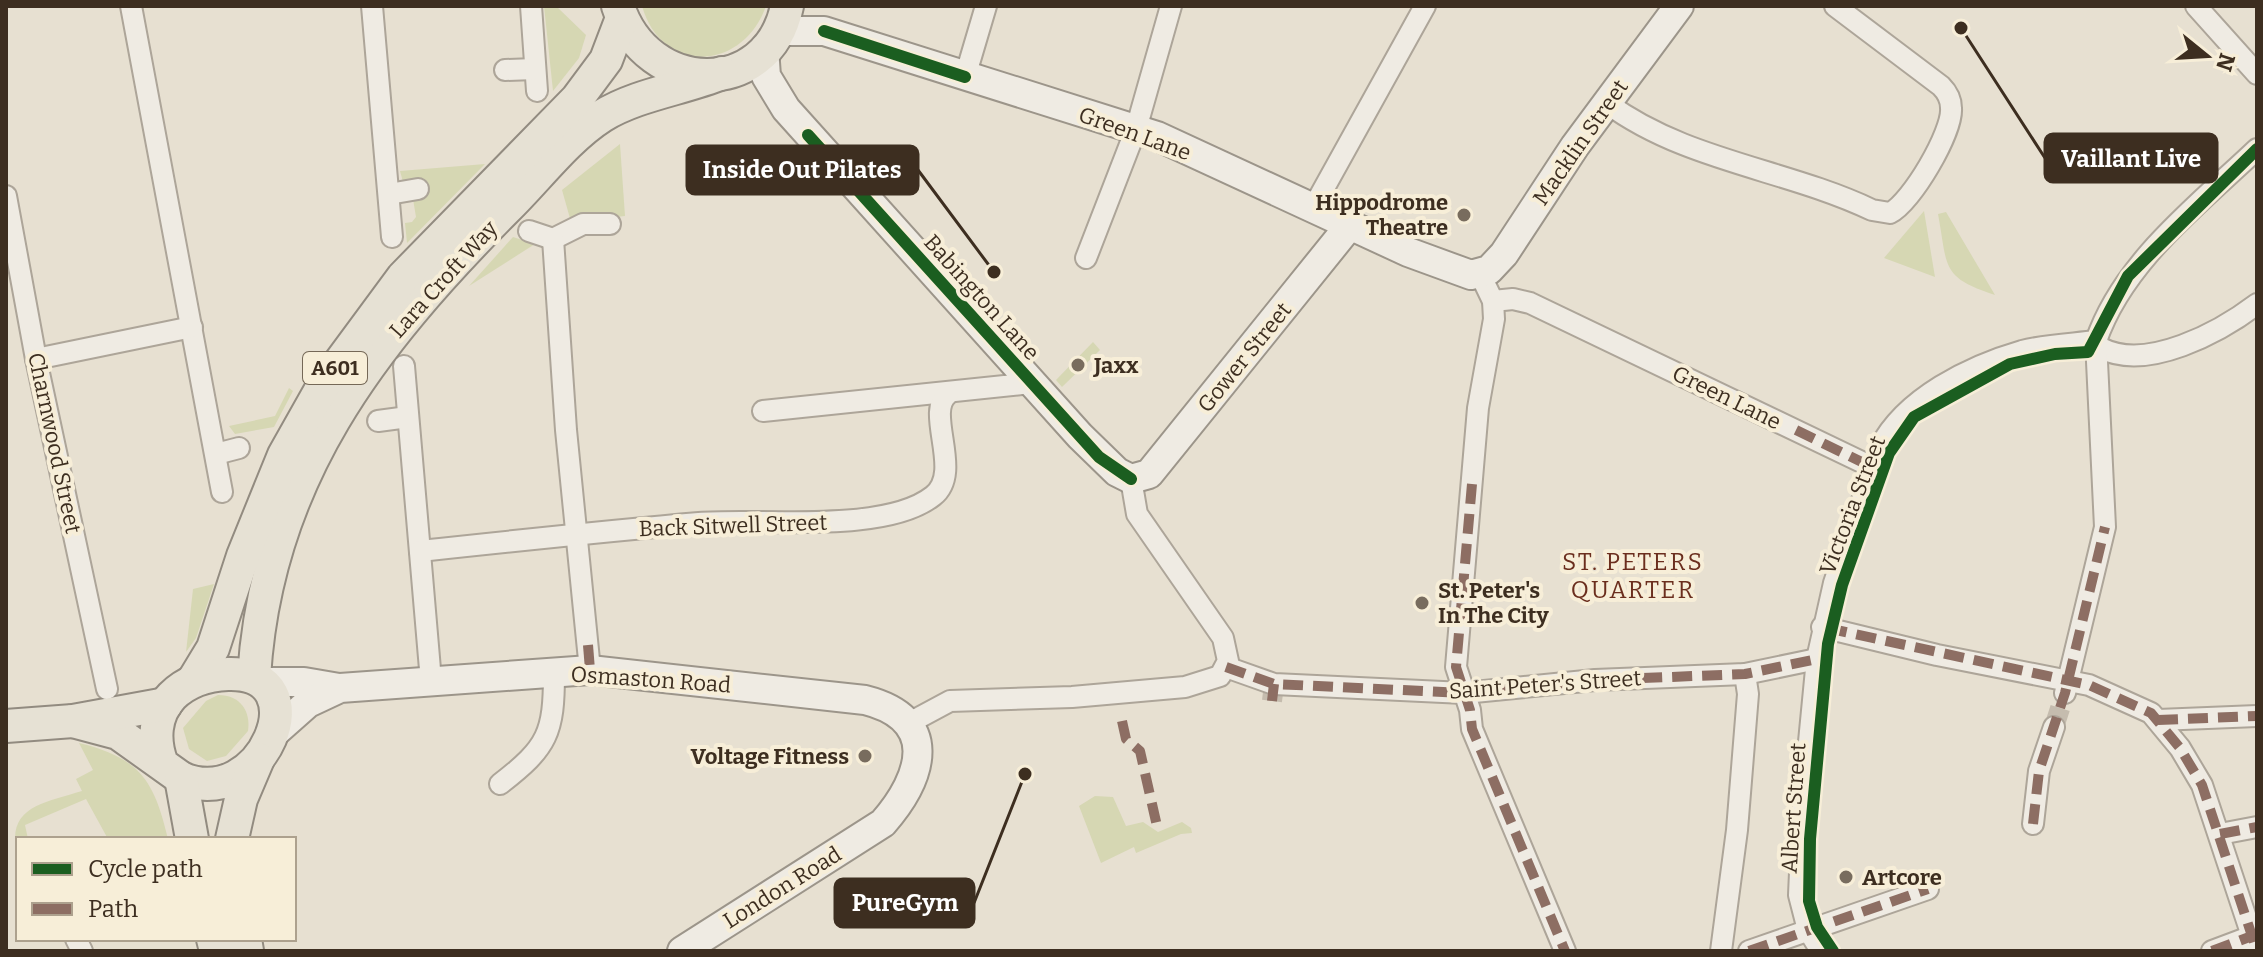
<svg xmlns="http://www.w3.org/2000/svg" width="2263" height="957" font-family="Bitter,serif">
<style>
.green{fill:#d6d7b3}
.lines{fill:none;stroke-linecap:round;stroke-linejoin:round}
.street-tunnel{stroke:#c5bcae;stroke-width:20;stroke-dasharray:20 10;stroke-linecap:butt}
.street-casing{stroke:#ada599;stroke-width:24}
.secondary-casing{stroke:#9c958a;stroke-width:32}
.primary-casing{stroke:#928b80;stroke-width:36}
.street{stroke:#efebe3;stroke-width:20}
.secondary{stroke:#efebe3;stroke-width:28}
.primary{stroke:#e6e1d4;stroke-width:32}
.quiet{stroke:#8d6e63;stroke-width:10;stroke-dasharray:20 10;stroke-linecap:butt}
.cycleway-casing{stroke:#f7eed8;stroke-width:17}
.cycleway{stroke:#1b5e20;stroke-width:12}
.poi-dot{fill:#786c5e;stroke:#f7eed8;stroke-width:3}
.labels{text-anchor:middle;stroke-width:8;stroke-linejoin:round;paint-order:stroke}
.shield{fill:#f7eed8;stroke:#756857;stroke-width:2}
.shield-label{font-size:20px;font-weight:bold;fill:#3d2e20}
.street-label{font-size:22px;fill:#3d2e20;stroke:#f7eed8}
.poi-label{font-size:22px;font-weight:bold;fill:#3d2e20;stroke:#f7eed8;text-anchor:start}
.neighbourhood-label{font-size:24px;letter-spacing:2px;fill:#6b2e1e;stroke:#f7eed8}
.leader{fill:none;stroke:#3d2e20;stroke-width:3}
.callout-dot{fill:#3d2e20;stroke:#f7eed8;stroke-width:3}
.callout{fill:#3d2e20;stroke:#3d2e20;stroke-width:3}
.callout-label{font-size:24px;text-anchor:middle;font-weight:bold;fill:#fff}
</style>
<rect width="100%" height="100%" fill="#e7e0d1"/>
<!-- green -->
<g class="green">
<path d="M 544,6 L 556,6 L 586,35 L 579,58 L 553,91 Z"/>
<path d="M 642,6 L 766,6 C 743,71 662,76 642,6 Z"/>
<path d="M 620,144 L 625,216 L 571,222 L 562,190 Z"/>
<path d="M 485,164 L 407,243 L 405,223 L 412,222 L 416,217 L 413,199 L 427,196 L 425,183 L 403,182 L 400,171 Z"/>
<path d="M 1924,211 L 1935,277 L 1884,258 Z"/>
<path d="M 1946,212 L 1995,295 C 1940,277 1948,267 1938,214 Z"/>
<path d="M 513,237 L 535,244 L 469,286 Z"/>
<path d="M 1093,342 L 1100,350 L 1062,387 L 1056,380 Z"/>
<path d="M 289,388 L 293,391 L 274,427 L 235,434 L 229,426 L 275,416 Z"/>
<path d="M 214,584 L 196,638 L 186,652 L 193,589 Z"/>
<path d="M 218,695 C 240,695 251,711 248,731 L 226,756 L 207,761 L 189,749 L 183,728 L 206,701 Z"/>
<path d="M 79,743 C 140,758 154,780 168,839 L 108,839 L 86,799 L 25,825 L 28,839 L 18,839 L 18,857 C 4,807 43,803 82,791 L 76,779 L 93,770 Z"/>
<path d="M 1095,796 L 1113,797 L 1126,826 L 1143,822 L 1158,832 L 1182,822 L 1191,828 L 1192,833 L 1181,834 L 1136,853 L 1134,847 L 1101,863 L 1079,806 Z"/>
</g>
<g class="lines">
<!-- street-tunnel -->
<g class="street-tunnel">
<path d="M 1272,701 L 1274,684"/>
<path d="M 2054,727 L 2065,693"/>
</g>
<defs>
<g id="street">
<path d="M 131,6 L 222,492"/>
<path d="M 372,6 L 392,237"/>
<path d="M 531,6 L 537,91"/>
<path d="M 2196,6 L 2257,74"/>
<path d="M 505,70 L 535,69"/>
<path d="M 965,77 L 986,6"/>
<path d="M 1607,103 C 1685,161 1786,169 1872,210 L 1890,213 C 1911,203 1953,132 1951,108 C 1951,99 1947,92 1941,86 L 1835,6"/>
<path d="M 389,194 L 418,189"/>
<path d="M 6,196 L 36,359 L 107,689"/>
<path d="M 1313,208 L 1425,6"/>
<path d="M 529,231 L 553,239 L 583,224 L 610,224"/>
<path d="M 553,239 L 566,430 L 590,670"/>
<path d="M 1086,258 L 1136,129 L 1171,6"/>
<path d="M 1480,274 L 1493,301 L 1494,319 L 1478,408 L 1456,667 L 1470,710 L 1472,729 L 1565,951"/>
<path d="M 1493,301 L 1513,299 L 1530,303 L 1872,467"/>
<path d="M 2096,341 L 2101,348 C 2147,372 2220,332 2257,304"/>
<path d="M 36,359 L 192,327"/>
<path d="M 404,366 L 431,681"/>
<path d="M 763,411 L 1032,383"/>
<path d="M 378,421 L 408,417"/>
<path d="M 216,454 L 239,448"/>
<path d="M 420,551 C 513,541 606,531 699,523 C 761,518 885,534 933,496 C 964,472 924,412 948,394"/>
<path d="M 1822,627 L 1937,655 L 2089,685 L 2151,713 L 2180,748 L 2202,785 L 2257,951"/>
<path d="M 1226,667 L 1274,684 L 1464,693 L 1595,680 L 1745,674 L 1817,659"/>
<path d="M 2065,693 L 2105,527 L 2096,341 C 2123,262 2198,205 2257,149"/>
<path d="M 2158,720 L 2257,716"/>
<path d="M 909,723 L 950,701 L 1072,697 L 1185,687 L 1220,676 L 1228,661 L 1223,638 L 1137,514 L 1131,479"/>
<path d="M 500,784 C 548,747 554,733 554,673"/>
<path d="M 2033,824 L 2039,771 L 2054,727"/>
<path d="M 2220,834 L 2257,827"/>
<path d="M 76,939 L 82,951"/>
<path d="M 1721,951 L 1737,830 L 1748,694 L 1745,674"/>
<path d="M 1749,951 L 1928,889"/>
<path d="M 1821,951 L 1808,930 L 1799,895 L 1803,804 L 1817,659 L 1834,583 L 1880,447 C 1905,398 1970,366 2022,351 C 2045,345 2072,344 2096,341"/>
<path d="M 2212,951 L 2252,936"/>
</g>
<g id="secondary">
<path d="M 778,31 L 824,31 L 1157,136 L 1408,252 L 1471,275 L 1489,270 L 1504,254 L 1575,146 L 1679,6"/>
<path d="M 764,49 L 766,76 L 786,109 L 1080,436 L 1117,472 L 1131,479 L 1149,474 L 1350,225"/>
<path d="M 264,682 L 304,682 L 339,688"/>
<path d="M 273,734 L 308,703 L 340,688 L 590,670 L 865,700 C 940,719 924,776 883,823 L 682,951"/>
</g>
<g id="primary">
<path d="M 618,6 C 647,96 768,100 787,6"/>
<path d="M 254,677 C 266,479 371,345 506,209 C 537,179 566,139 602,116 C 638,94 683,89 722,73"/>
<path d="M 193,681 L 213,648 L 243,556 L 284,455 L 324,384 L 403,277 L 577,99 L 606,60 L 622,18"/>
<path d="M 73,721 L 118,733 L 181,778 C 262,814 322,671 228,674 C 207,675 187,681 172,696 C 154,715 153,741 162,764"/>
<path d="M 6,726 L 73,721 L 166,704"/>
<path d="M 181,778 L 192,839"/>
<path d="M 232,839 L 241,799 L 258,759"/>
<path d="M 213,939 L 216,951"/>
<path d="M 245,939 L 247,951"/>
</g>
</defs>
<!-- street casing -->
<use href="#street" class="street-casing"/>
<!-- secondary casing -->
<use href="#secondary" class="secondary-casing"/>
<!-- primary casing -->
<use href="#primary" class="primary-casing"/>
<!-- street -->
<use href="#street" class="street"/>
<!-- secondary -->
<use href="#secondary" class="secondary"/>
<!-- primary -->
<use href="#primary" class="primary"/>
<!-- quiet -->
<g class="quiet">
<path d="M 1796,430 L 1872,467"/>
<path d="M 1472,484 L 1456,667 L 1470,710 L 1472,729 L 1565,951"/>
<path d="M 1827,628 L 2089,685 L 2151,713 L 2180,748 L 2202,785 L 2257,951"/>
<path d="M 588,645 L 590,670"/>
<path d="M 1226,667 L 1274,684 L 1464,693 L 1595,680 L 1745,674 L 1817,659"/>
<path d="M 1272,701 L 1274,684"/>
<path d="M 2158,720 L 2257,716"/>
<path d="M 1122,721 L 1126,739 L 1140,751 L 1157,826"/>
<path d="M 2033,824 L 2039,771 L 2065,693 L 2105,527"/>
<path d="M 2220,834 L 2257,827"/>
<path d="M 1749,951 L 1928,889"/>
<path d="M 2212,951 L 2252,936"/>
</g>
<defs>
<g id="cycleway">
<path d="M 824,31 L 965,77"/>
<path d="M 808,135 L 1099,457 L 1131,479"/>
<path d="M 1833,951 L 1817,927 L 1809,901 L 1810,839 L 1828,644 L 1842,585 L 1889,453 L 1914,417 L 2010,364 L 2055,354 L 2088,352 L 2128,276 L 2257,149"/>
</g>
</defs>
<!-- cycleway casing -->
<use href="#cycleway" class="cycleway-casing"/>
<!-- cycleway -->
<use href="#cycleway" class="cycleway"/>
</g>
<!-- markers -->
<g class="poi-dot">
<circle cx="1464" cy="215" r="8"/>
<circle cx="1078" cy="365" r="8"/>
<circle cx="1422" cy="603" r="8"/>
<circle cx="865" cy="756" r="8"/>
<circle cx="1846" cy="877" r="8"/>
</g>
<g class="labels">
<!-- shield labels -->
<rect class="shield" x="303" y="352" width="64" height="32" rx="6"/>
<g class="shield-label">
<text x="335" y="375">A601</text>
</g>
<!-- street labels -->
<g class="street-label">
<text transform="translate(1135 133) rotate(20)" y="8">Green Lane</text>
<text transform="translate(1580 142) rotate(-55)" y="8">Macklin Street</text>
<text transform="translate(443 279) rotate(-48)" y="8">Lara Croft Way</text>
<text transform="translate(982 297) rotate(48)" y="8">Babington Lane</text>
<text transform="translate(1244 357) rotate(-51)" y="8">Gower Street</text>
<text transform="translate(1727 397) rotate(26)" y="8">Green Lane</text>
<text transform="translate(55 443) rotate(78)" y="8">Charnwood Street</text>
<text transform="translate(1852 505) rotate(-69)" y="8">Victoria Street</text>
<text transform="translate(733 525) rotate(-2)" y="8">Back Sitwell Street</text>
<text transform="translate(651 679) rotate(4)" y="8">Osmaston Road</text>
<text transform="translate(1545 684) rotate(-4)" y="8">Saint Peter's Street</text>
<text transform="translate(1793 808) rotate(-86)" y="8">Albert Street</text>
<text transform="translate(782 887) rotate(-32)" y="8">London Road</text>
</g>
<!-- poi labels -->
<g class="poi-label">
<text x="1448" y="210" text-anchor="end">Hippodrome<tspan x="1448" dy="25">Theatre</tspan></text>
<text x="1094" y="373">Jaxx</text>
<text x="1438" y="598">St. Peter's<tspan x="1438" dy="25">In The City</tspan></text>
<text x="849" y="764" text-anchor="end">Voltage Fitness</text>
<text x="1862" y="885">Artcore</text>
</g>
<!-- neighbourhood labels -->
<g class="neighbourhood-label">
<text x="1633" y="570">ST. PETERS<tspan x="1633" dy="28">QUARTER</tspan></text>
</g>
</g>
<!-- callouts -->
<path class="leader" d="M1961 28L2045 158M994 272L918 170M1025 774L974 903"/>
<g class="callout-dot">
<circle cx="1961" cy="28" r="8"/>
<circle cx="994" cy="272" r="8"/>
<circle cx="1025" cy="774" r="8"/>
</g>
<g class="callout">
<rect x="2045" y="134" width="172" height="48" rx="8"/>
<rect x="687" y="146" width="231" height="48" rx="8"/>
<rect x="835" y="879" width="139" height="48" rx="8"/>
</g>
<g class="callout-label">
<text x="2131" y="167">Vaillant Live</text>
<text x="802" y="178">Inside Out Pilates</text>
<text x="905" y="911">PureGym</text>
</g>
<!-- border -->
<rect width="2263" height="957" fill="none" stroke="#3d2e20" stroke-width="16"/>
<!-- legend -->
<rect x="16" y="837" width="280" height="104" fill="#f7eed8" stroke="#ada18e" stroke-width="2"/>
<rect x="32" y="863" width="40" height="12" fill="#1b5e20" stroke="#ada18e" stroke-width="2"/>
<text x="88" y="877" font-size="24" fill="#3d2e20">Cycle path</text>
<rect x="32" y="903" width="40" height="12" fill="#8d6e63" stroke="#ada18e" stroke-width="2"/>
<text x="88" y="917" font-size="24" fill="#3d2e20">Path</text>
<!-- north arrow -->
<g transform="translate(2207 56) rotate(108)" stroke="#f7eed8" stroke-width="6" paint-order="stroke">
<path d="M0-6L14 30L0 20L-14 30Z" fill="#3d2e20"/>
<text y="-12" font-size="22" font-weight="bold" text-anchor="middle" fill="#3d2e20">N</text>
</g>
</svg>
